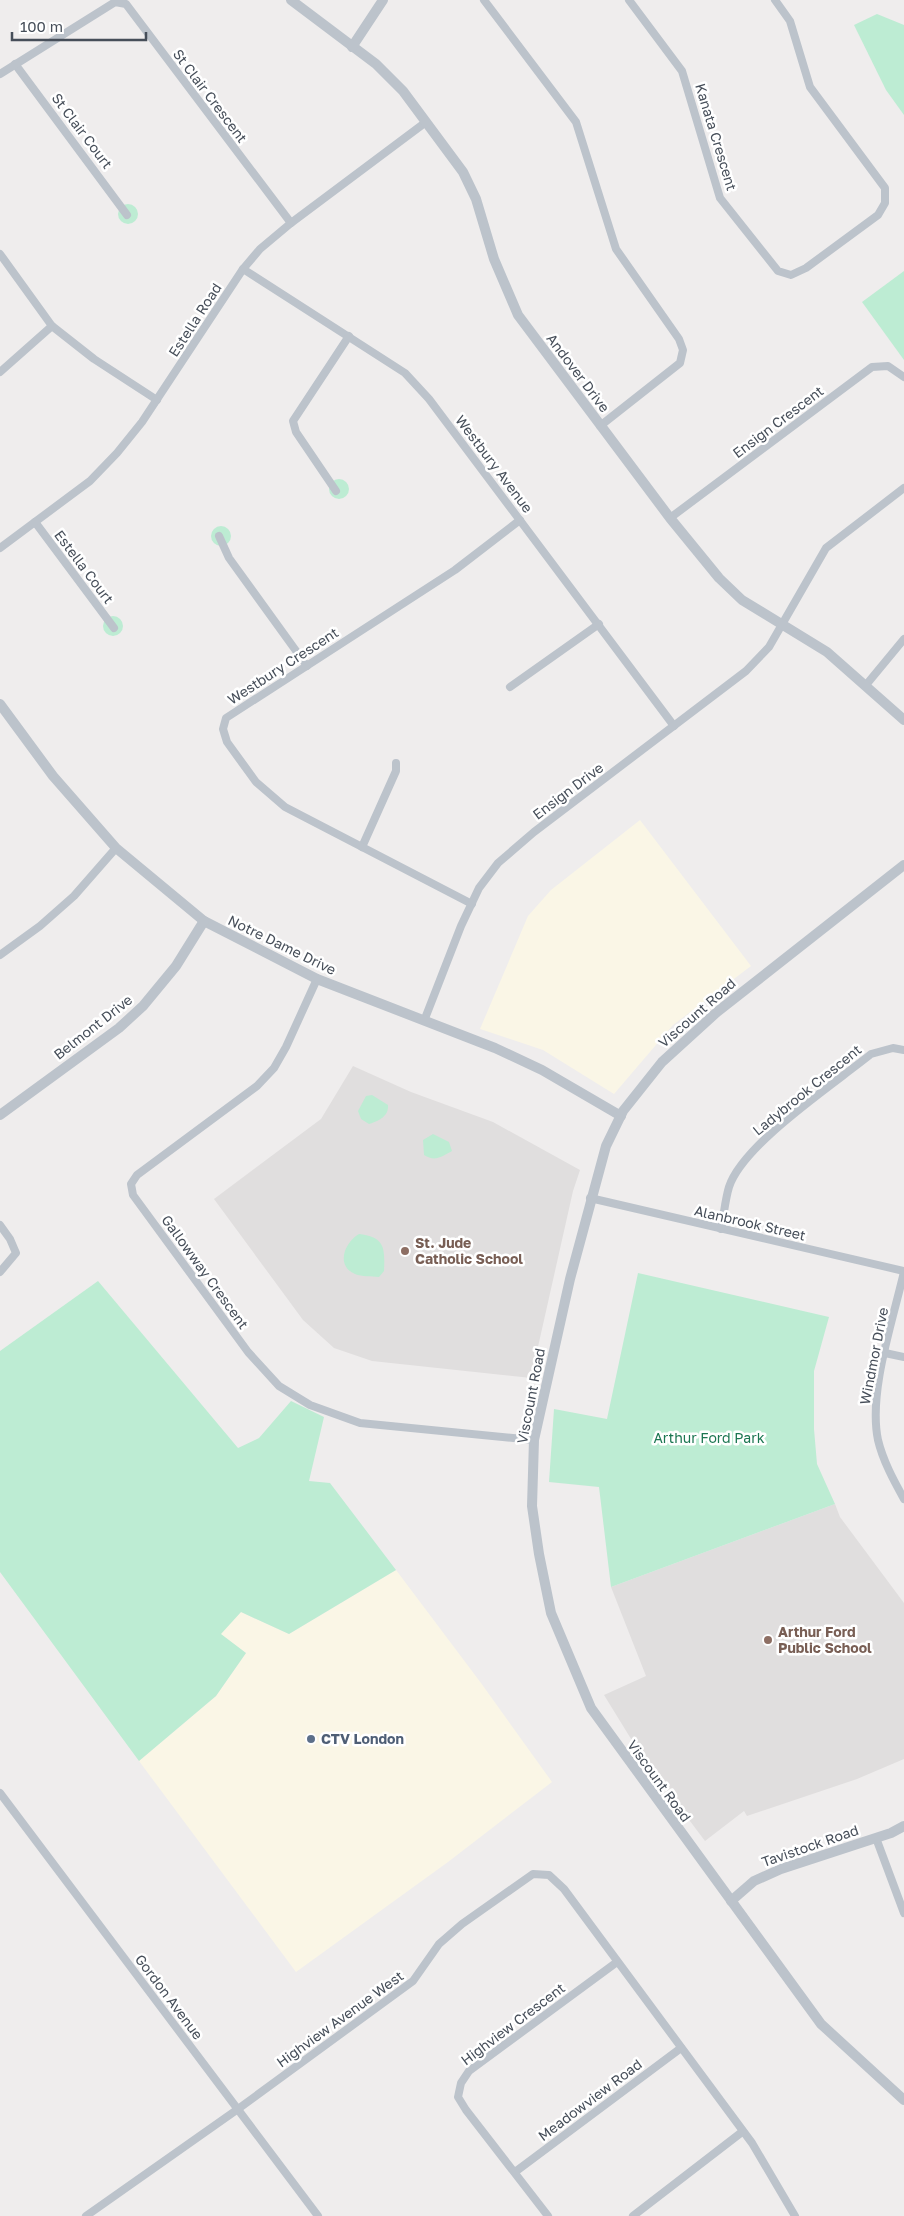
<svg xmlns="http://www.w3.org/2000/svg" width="904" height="2216" font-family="'Golos Text',sans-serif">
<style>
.commercial{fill:#faf6e6}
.education{fill:#e0dede}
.green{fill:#bdecd3}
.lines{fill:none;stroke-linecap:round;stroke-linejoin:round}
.minor{stroke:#bcc3cb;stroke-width:8}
.tertiary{stroke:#bcc3cb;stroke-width:10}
.education-dot{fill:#8d6e63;stroke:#fff;stroke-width:2}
.service-dot{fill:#5c6f8a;stroke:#fff;stroke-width:2}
.labels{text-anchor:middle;stroke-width:5;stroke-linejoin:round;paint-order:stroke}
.street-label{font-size:14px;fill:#464e59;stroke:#fff}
.education-label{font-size:14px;font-weight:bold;fill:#785e54;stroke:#fff;text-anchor:start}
.park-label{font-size:14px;fill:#1b7651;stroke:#fff}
.service-label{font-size:14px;font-weight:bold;fill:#4e5e75;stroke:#fff;text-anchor:start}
</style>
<rect width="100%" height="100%" fill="#efeded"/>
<!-- commercial -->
<g class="commercial">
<path d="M 640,820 L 751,966 L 673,1025 L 614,1094 L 543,1050 L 480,1029 L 528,916 L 551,890 Z"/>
<path d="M 396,1570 L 481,1683 L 552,1782 L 448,1862 L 296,1972 L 139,1761 L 216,1696 L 246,1653 L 220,1634 L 241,1612 L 289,1634 Z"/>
</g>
<!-- education -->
<g class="education">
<path d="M 353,1066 L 411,1092 L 493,1122 L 580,1170 L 573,1191 L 531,1378 L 372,1361 L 334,1348 L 303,1320 L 214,1199 L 321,1119 Z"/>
<path d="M 835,1504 L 840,1517 L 904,1603 L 904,1759 L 857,1779 L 747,1816 L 744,1811 L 705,1841 L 644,1760 L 604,1695 L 646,1676 L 611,1587 Z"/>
</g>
<!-- green -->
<g class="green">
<path d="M 877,14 L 904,25 L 904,115 L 886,90 L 854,25 Z"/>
<circle cx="128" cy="214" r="10"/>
<path d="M 904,271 L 904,360 L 862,302 Z"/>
<circle cx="339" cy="489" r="10"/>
<circle cx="221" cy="536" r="10"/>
<circle cx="113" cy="626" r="10"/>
<path d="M 372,1095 L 388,1105 C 389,1116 379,1121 369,1124 L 361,1119 L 358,1111 L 366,1096 Z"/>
<path d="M 433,1134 L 449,1142 L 452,1151 C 441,1157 435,1162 424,1155 L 423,1140 Z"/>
<path d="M 359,1234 C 385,1237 385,1248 384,1271 L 379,1277 C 371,1276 362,1277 355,1274 C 335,1265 345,1242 359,1234 Z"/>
<path d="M 638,1273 L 829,1317 L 814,1371 L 814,1429 L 817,1464 L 835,1504 L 611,1587 L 599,1487 L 549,1482 L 554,1409 L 607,1419 Z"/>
<path d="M 98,1281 L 238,1448 L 259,1438 L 291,1401 L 324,1417 L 309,1481 L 330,1483 L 396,1570 L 289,1634 L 241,1612 L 221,1634 L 246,1653 L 216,1696 L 139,1761 L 0,1572 L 0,1351 Z"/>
</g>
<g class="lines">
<!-- minor -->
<g class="minor">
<path d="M 484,0 L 576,122 L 616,249 L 679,339 L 683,350 L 680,363 L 600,426"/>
<path d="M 629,0 L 682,71 L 720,198 L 778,271 L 791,275 L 806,268 L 878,215 L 885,203 L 885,188 L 810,87 L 790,21 L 775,0"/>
<path d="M 15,64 L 127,215"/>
<path d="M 0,74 L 115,2 L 126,4 L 291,223"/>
<path d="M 0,254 L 52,326 L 94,359 L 157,400"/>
<path d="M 243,269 L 405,373 L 429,399 L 674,726"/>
<path d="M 0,372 L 52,326"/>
<path d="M 336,491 L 296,432 L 293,421 L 349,336"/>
<path d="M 670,518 L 872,367 L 888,366 L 904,377"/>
<path d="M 35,522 L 114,628"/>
<path d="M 219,536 L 229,558 L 307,666"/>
<path d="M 0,548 L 90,481 L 117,453 L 142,422 L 243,269 L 260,249 L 291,223 L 426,122"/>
<path d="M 866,685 L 904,639"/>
<path d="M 510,687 L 599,624"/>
<path d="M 362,847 L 396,771 L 396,763"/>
<path d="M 472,904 L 285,807 L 256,782 L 227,742 L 223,729 L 226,718 L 455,570 L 520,520"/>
<path d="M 0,955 L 40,926 L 74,896 L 116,848"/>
<path d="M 317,979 L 286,1047 L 274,1068 L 257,1086 L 137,1175 L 131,1184 L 133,1195 L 248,1352 L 279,1386 L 310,1405 L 360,1423 L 534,1440"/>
<path d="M 424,1021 L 461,926 L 479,888 L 498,863 L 534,832 L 746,671 L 769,647 L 826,548 L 904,488"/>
<path d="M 590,1198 L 904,1271"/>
<path d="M 0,1225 L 10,1239 L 16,1253 L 0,1272"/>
<path d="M 721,1229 C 724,1215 725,1200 729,1187 C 743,1144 834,1084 871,1054 L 893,1048 L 904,1050"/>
<path d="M 904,1272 C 893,1320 868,1392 878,1440 C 883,1461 894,1481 904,1499"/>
<path d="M 885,1353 L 904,1357"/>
<path d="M 0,1793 L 318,2216"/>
<path d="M 876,1838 L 904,1913"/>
<path d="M 515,2172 L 681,2048"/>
<path d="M 86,2216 L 238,2109 L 413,1981 L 439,1944 L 462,1924 L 533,1874 L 549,1875 L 564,1889 L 752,2143 L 795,2216"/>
<path d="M 548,2216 L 466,2110 L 458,2097 L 461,2083 L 469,2071 L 617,1962"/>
<path d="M 633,2216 L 742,2132"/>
</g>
<!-- tertiary -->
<g class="tertiary">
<path d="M 291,0 L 376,64 L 403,91 L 463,172 L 476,199 L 494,259 L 518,315 L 670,518 L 719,578 L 742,600 L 827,652 L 904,720"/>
<path d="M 352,47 L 383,0"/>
<path d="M 0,704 L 53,776 L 116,848 L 204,921 L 317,979 L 495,1048 L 542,1070 L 621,1116"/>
<path d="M 904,865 L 717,1012 L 662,1062 L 623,1111 L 606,1146 L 570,1279 L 534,1440 L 532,1506 L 539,1554 L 551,1613 L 591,1708 L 821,2024 L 904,2100"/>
<path d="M 0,1115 L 119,1028 L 143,1006 L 176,966 L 204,921"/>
<path d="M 731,1901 L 754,1881 L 781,1869 L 891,1833 L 904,1826"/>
</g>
</g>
<!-- markers -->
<g class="education-dot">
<circle cx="405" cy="1251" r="5"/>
<circle cx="768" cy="1640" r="5"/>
</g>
<circle class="service-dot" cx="311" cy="1739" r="5"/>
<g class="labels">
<!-- street labels -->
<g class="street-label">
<text transform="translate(210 96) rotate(53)" y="5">St Clair Crescent</text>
<text transform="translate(82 131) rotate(53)" y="5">St Clair Court</text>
<text transform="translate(716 137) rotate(73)" y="5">Kanata Crescent</text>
<text transform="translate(195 320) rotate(-57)" y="5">Estella Road</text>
<text transform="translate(578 373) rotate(53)" y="5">Andover Drive</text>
<text transform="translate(778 422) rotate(-37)" y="5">Ensign Crescent</text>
<text transform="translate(494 464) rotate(53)" y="5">Westbury Avenue</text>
<text transform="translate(84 567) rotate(53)" y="5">Estella Court</text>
<text transform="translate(283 666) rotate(-33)" y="5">Westbury Crescent</text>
<text transform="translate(568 791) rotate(-37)" y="5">Ensign Drive</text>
<text transform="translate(282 945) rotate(26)" y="5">Notre Dame Drive</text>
<text transform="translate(697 1013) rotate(-41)" y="5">Viscount Road</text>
<text transform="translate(93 1027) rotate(-38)" y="5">Belmont Drive</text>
<text transform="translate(807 1090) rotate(-39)" y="5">Ladybrook Crescent</text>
<text transform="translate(750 1223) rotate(13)" y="5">Alanbrook Street</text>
<text transform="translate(205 1272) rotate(54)" y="5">Gallowway Crescent</text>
<text transform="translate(874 1356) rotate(-79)" y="5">Windmor Drive</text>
<text transform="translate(531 1396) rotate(-79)" y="5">Viscount Road</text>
<text transform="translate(659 1781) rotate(54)" y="5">Viscount Road</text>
<text transform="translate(810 1846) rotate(-19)" y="5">Tavistock Road</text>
<text transform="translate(169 1997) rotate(53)" y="5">Gordon Avenue</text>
<text transform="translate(340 2019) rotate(-36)" y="5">Highview Avenue West</text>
<text transform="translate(513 2024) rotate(-37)" y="5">Highview Crescent</text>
<text transform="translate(590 2100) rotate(-37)" y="5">Meadowview Road</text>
</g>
<!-- education labels -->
<g class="education-label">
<text x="415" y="1248">St. Jude<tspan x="415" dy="16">Catholic School</tspan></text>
<text x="778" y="1637">Arthur Ford<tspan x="778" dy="16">Public School</tspan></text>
</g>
<!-- park labels -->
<g class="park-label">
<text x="709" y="1443">Arthur Ford Park</text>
</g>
<!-- service labels -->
<g class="service-label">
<text x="321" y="1744">CTV London</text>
</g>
</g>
<!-- scale -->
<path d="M12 32v8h134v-8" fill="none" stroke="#464e59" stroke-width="2.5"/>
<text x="20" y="32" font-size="15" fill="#464e59" stroke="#ffffff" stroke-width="4" paint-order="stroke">100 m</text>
</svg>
